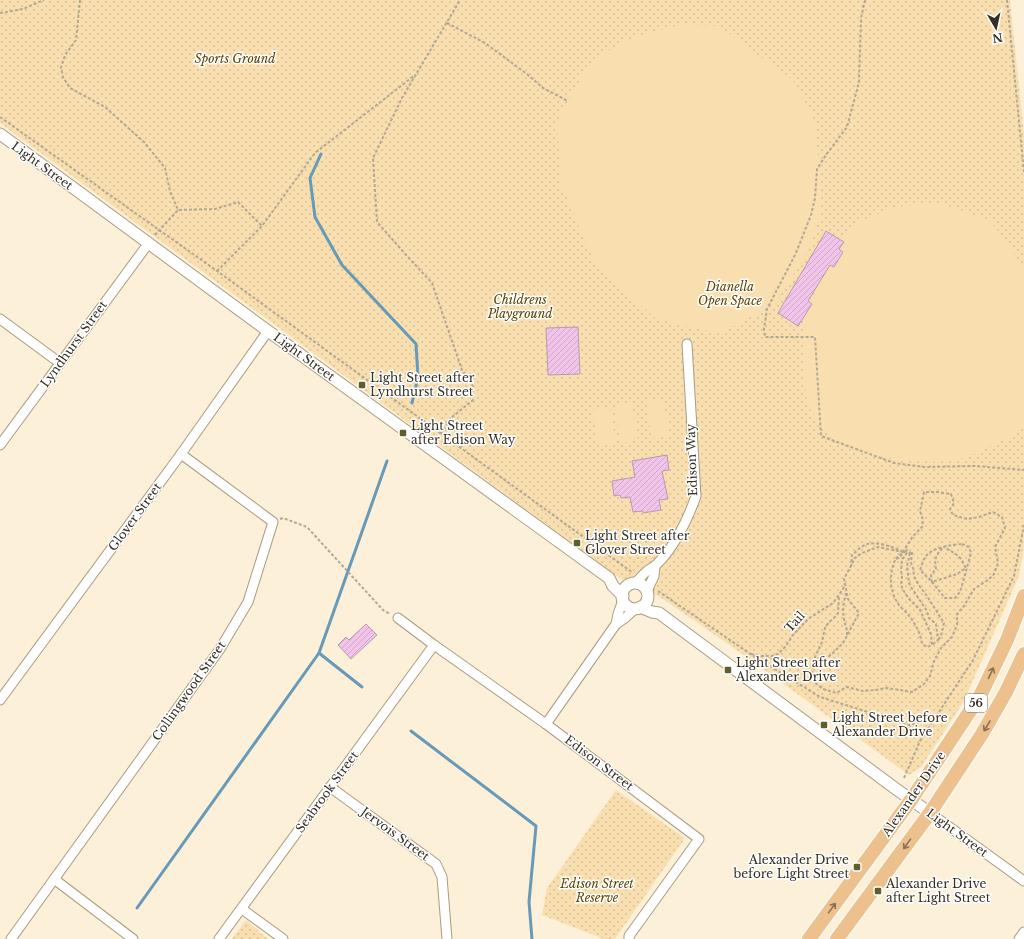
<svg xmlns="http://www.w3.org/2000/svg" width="1024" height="939" font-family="'Libre Baskerville',serif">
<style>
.park{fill:url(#park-dots)}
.garden{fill:#f9dfaf}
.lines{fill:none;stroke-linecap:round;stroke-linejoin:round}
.stream{stroke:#669ab9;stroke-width:3}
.building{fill:url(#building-hatch);stroke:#b59baf}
.minor-casing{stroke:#aa9c80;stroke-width:11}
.tertiary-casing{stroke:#aa9c80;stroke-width:13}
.primary-casing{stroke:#fff;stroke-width:16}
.path{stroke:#b2a895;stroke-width:2;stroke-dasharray:3 2;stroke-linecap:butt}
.minor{stroke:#fff;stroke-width:9}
.tertiary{stroke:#fff;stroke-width:11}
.primary{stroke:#edc18e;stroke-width:14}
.oneway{stroke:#887154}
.poi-dot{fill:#5d5f2c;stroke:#fff;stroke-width:1.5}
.labels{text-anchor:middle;stroke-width:3;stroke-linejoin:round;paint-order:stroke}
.shield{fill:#fff;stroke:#726d66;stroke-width:1}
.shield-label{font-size:11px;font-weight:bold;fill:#352f24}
.park-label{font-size:12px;font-style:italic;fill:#5b4100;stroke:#fff}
.street-label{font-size:12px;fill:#352f24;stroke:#fff}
.poi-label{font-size:12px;fill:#352f24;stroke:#fff;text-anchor:start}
</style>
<defs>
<pattern id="park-dots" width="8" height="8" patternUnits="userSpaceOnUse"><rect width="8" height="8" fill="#f9dfaf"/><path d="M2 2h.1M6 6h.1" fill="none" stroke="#d6c096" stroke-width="1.8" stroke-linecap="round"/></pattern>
<pattern id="building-hatch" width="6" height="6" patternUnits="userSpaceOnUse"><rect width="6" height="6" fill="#f3c4e9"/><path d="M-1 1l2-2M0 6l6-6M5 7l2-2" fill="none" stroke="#d1a9c8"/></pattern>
</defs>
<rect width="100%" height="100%" fill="#fdf0d9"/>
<!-- park -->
<g class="park">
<path d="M 0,0 L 1010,0 L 1024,135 L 1024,547 L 1019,576 L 964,701 L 921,767 L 909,775 L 741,653 L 657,595 L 629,585 L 0,123 Z"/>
<path d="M 616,790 L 685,838 L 615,939 L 604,939 L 542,915 L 547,888 Z"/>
<path d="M 246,920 L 268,939 L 232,939 Z"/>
</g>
<!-- garden -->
<g class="garden">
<path d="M 679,25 L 720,26 L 744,45 L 793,80 L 814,120 L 820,173 L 821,213 L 806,255 L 776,302 L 742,322 L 721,333 L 689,327 L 656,319 L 621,288 L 592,257 L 561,185 L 557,121 L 586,69 L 620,42 Z"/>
<path d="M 940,203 L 989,220 L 1010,246 L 1024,271 L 1024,422 L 1018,433 L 968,457 L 939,462 L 902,460 L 869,454 L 831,438 L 807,405 L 803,355 L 805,317 L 832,252 L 857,223 L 895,207 Z"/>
<path d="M 663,399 L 670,436 L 652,439 L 646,402 Z"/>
<path d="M 632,403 L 638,440 L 621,443 L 614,407 Z"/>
<path d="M 610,407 L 616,443 L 599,447 L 592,410 Z"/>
</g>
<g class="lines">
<!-- stream -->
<g class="stream">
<path d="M 321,154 L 310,178 L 315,217 L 342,265 L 416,344 L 418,377 L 412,403"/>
<path d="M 319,653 L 362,687"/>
<path d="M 411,731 L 536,826 L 529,902 L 532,939"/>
<path d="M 137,908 L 319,653 L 387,461"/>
</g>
</g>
<!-- building -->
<g class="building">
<path d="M 826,231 L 844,242 L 839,249 L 843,252 L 834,267 L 830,265 L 808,301 L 812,304 L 798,326 L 778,313 Z"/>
<path d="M 578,327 L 580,374 L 548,375 L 546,328 Z"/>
<path d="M 667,455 L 669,470 L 662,471 L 668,499 L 659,500 L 661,510 L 643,513 L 643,511 L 633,512 L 630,497 L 621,498 L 620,495 L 614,496 L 612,481 L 635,477 L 632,461 Z"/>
<path d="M 366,624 L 377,635 L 351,659 L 338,645 L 346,637 L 349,640 Z"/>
</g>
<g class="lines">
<defs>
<g id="minor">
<path d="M 0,319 L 60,363"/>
<path d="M 0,445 L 148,244"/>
<path d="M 635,583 C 639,580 642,575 646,572 C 649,569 653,568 656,565 C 674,548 688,519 696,496 L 687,344"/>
<path d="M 647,591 L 654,576 L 655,566"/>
<path d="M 398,618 L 434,645 L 546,724 L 699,839 L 629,936 L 629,939"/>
<path d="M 616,624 L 625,618 L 636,608"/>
<path d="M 0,700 L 181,454 L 268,331"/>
<path d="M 546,724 L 616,624 L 618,614 L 623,600"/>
<path d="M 330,787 L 436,864 L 442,877 L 447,939"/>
<path d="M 930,813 L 1024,881"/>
<path d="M 54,879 L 133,939"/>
<path d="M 242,909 L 283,939"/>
<path d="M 11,939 L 220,649 L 248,602 L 273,522 L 181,454"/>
<path d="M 219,939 L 434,645"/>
<path d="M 1019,939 L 1024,932"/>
</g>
<g id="tertiary">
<path d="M 0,134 L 268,331 L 609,578 L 613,586 L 623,596"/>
<circle cx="635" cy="596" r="13"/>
<path d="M 640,607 L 652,612 L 659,613 L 896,789 L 930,813"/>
</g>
<g id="primary">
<path d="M 809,939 L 911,800 L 980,696 L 1007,640 L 1024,596"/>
<path d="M 837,939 L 930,813 L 982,734 L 1006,692 L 1024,654"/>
</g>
</defs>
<!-- minor casing -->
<use href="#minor" class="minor-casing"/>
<!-- tertiary casing -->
<use href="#tertiary" class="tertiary-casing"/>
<!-- primary casing -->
<use href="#primary" class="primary-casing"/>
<!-- path -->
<g class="path">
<path d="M 80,0 L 76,40 L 65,55 L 61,68 L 63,77 L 70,88 L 105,107 L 144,142 L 165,168 L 170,191 L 178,210"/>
<path d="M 865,0 L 861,18 L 859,82 L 847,127 L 826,155 L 817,169 L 815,198 L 811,215 L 796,253 L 767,309 L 764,329 L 765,337 L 815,337 L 821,436 L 894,463 L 924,467 L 975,466 L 1024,470"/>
<path d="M 1007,0 L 1024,172"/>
<path d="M 0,13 L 23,9 L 44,0"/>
<path d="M 447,23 L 485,43 L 527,74 L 543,88 L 568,101"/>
<path d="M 0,117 L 217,271 L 633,573"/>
<path d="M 155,235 L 178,210 L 215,209 L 238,202 L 262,226"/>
<path d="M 217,271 L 262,226 L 315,153 L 415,75"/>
<path d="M 441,434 L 451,418 L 473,400 L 472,383 L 462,370 L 432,283 L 407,256 L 377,222 L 373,158 L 402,98 L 460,0"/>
<path d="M 280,519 L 283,518 L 307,527 L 383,610 L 390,614"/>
<path d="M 962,544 L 969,547 L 971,553 L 963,582 L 960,592 L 955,598 L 945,598 L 932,582 L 920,570 C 922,565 923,560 926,556 C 933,547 952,545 962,544 Z"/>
<path d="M 942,548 C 936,556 934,559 936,569 L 931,575 L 932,582 L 957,574 L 966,568 C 964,565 963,562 961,559 C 956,553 950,551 944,547"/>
<path d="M 910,553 L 907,566 L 909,583 L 911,587 L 927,611 L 929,618 L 936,624 L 938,640 L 932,645"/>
<path d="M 895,560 C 889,575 889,591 899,605 C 900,607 903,609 905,611 C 914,621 920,631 922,644 L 927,647 L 932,645 L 931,634 L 920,610 L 909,599 L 903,590 L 901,585 L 902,577 L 901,570 L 902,560 L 907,553"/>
<path d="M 851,567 L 852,555 C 856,552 860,547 865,545 C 875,540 894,547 903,552 L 895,559 L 899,558 L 903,553 L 903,552 L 913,536 L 922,527 L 923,520 L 920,511 L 924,492 L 937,492 L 951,494 L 954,503 L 950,509 L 953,515 L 967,519 L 979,517 L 993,512 L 1002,517 L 1005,528 L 995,547 L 998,563 L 994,574 L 988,580 L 974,589 L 964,606 L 957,614 L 957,625 L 952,637 L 941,648 L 934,661 L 930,676 L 924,684 L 912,692 L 887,688 L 875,690 L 863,691 L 847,687 L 836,693 L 823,689 L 810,679 L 813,668 L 832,654 L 843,643 L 859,613 L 848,599 L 844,579 L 855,558 L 862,553 L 878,547 L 903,552 L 907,550 L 904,552 L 910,553 L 911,551 L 912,553 L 911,563 L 913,568 L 914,576 L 918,584 L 927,596 L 944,623 L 941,636 L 938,640"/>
<path d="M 658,591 L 749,653 L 820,697 L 909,725 L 935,718"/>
<path d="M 846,593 C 844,601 842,610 844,619 C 845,626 847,626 847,635"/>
<path d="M 751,654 L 762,656 L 772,656 L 778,654 L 786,646 L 793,635 L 808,619 L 833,603 L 843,589 L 845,583"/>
<path d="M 813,668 L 815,657 L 822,642 L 825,628 L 829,622 L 834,618 L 838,613 L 839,596"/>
<path d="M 904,778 L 920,741 L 973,660 L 1014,576 L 1024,525"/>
</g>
<!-- minor -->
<use href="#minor" class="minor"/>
<!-- tertiary -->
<use href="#tertiary" class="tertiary"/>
<!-- primary -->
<use href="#primary" class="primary"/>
</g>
<!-- one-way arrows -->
<defs><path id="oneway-shaft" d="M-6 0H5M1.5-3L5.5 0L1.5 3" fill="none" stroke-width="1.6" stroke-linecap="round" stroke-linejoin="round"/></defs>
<g class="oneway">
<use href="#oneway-shaft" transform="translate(991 673) rotate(-65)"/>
<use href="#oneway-shaft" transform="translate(987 726) rotate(121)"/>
<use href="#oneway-shaft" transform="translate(907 844) rotate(126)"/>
<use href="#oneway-shaft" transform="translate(832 908) rotate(-54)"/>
</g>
<!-- markers -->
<g class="poi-dot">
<rect x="358" y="381" width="8" height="8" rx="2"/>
<rect x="399" y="429" width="8" height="8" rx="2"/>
<rect x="573" y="539" width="8" height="8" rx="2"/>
<rect x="724" y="666" width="8" height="8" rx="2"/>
<rect x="820" y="721" width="8" height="8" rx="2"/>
<rect x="853" y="863" width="8" height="8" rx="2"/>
<rect x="874" y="887" width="8" height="8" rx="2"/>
</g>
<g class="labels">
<!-- shield labels -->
<rect class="shield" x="965" y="694" width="22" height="18" rx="3"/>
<g class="shield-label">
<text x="976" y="707">56</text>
</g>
<!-- park labels -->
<g class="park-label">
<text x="235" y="63">Sports Ground</text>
<text x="730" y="291">Dianella<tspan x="730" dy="14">Open Space</tspan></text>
<text x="520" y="304">Childrens<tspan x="520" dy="14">Playground</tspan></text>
<text x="597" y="888">Edison Street<tspan x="597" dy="14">Reserve</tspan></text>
</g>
<!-- street labels -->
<g class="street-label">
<text transform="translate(42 166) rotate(36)" y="4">Light Street</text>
<text transform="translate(74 344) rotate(-54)" y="4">Lyndhurst Street</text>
<text transform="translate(304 357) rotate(36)" y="4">Light Street</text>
<text transform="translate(692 460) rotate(-92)" y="4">Edison Way</text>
<text transform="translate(135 517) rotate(-54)" y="4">Glover Street</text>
<text transform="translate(795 622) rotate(-48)" y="4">Tail</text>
<text transform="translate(189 691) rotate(-55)" y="4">Collingwood Street</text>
<text transform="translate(599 763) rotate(37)" y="4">Edison Street</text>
<text transform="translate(327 792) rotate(-54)" y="4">Seabrook Street</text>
<text transform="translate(914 794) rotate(-55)" y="4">Alexander Drive</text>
<text transform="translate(957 833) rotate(36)" y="4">Light Street</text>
<text transform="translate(395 834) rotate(36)" y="4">Jervois Street</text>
</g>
<!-- poi labels -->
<g class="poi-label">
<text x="370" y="382">Light Street after<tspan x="370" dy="14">Lyndhurst Street</tspan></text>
<text x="411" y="430">Light Street<tspan x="411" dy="14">after Edison Way</tspan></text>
<text x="585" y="540">Light Street after<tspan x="585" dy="14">Glover Street</tspan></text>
<text x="736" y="667">Light Street after<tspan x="736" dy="14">Alexander Drive</tspan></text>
<text x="832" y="722">Light Street before<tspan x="832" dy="14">Alexander Drive</tspan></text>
<text x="849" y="864" text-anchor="end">Alexander Drive<tspan x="849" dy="14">before Light Street</tspan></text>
<text x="886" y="888">Alexander Drive<tspan x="886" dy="14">after Light Street</tspan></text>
</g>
</g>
<!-- north arrow -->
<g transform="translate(996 28) rotate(171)" stroke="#ffffff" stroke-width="3" paint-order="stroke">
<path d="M0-3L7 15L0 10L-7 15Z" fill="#352f24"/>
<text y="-6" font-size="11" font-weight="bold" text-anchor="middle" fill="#352f24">N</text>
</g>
</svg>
